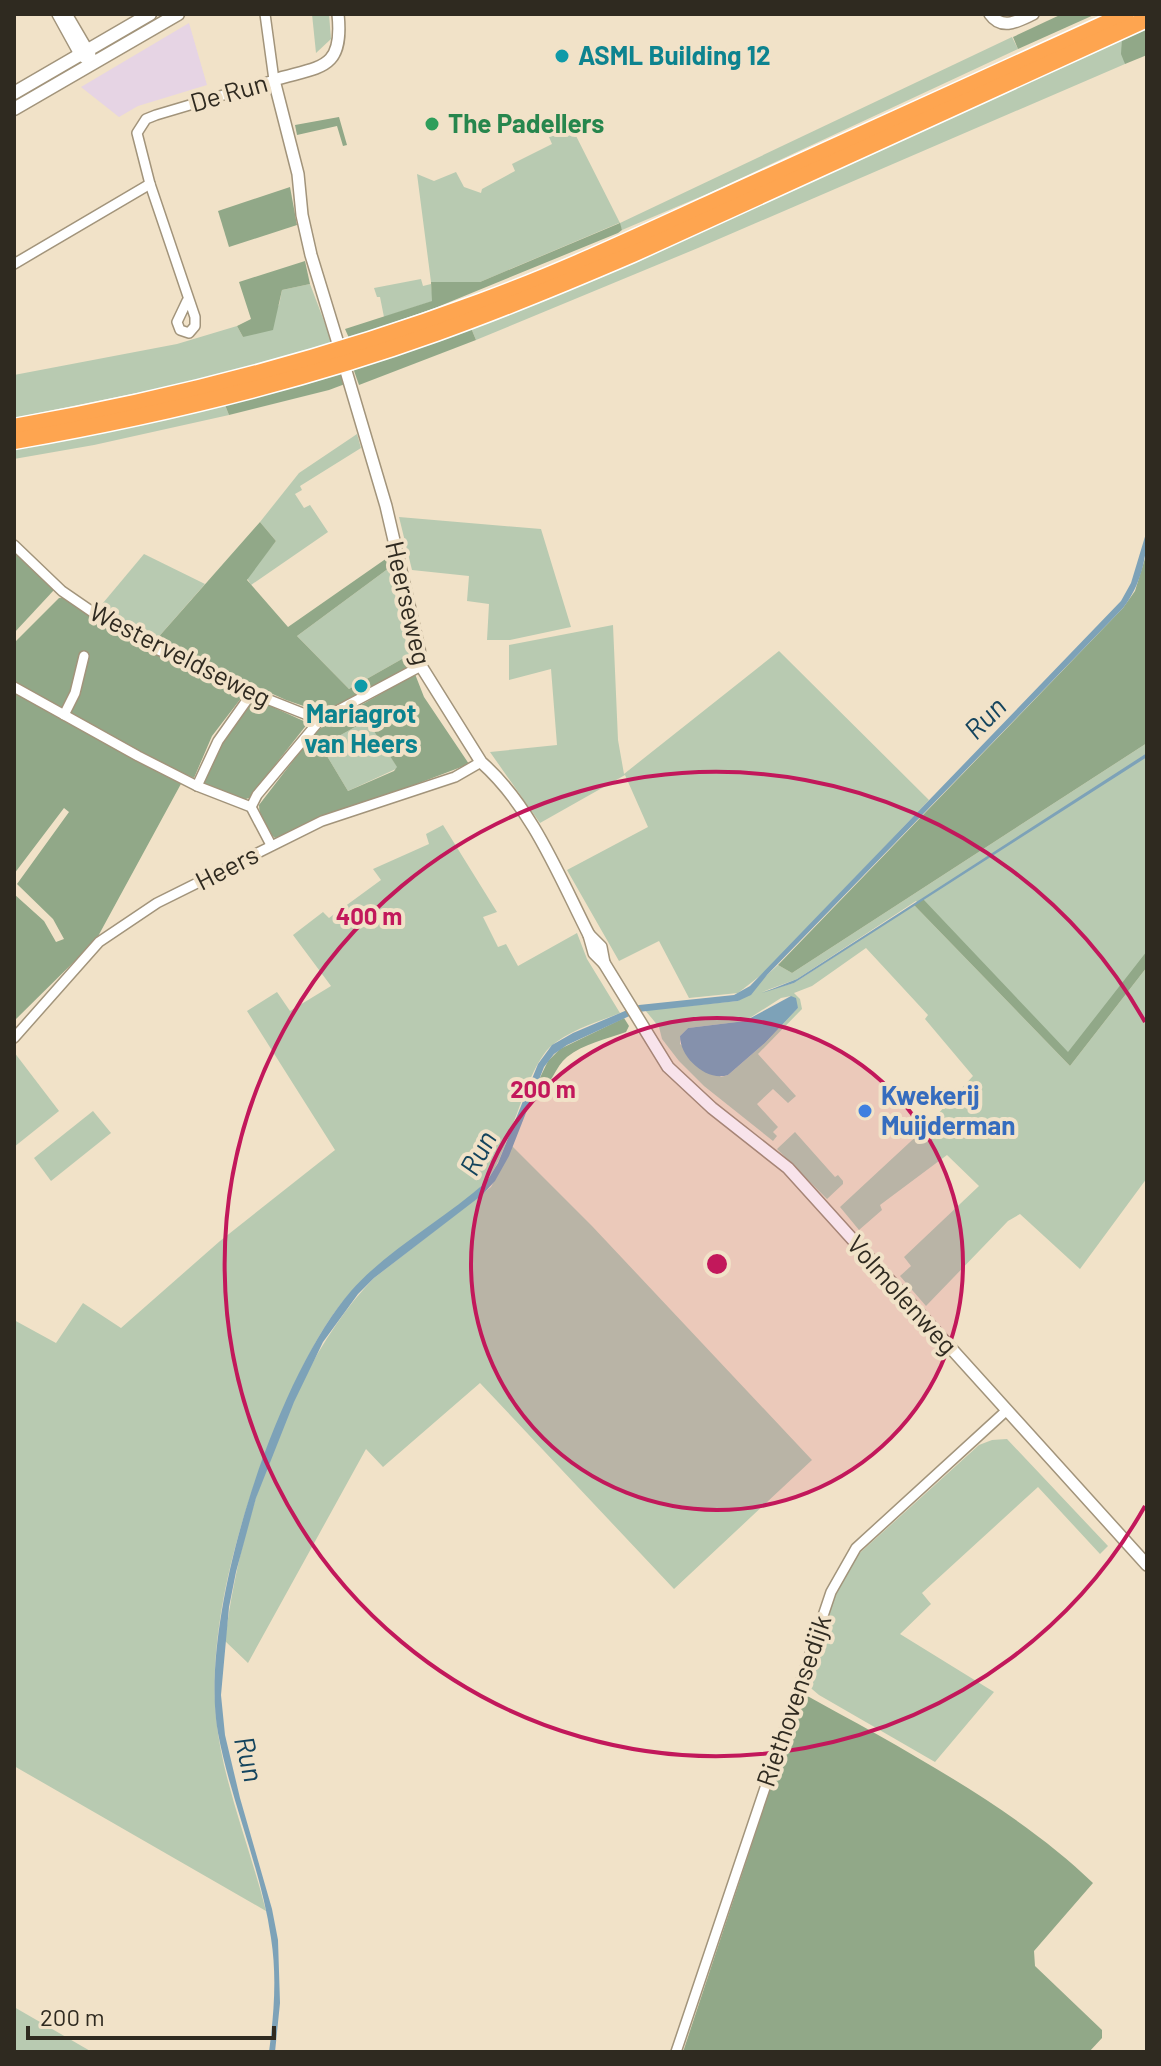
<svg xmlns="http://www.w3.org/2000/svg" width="1161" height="2066" font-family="Barlow,sans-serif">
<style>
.commercial{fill:#e6d4e4}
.green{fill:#b8cab1;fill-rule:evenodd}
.forest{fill:#91a888;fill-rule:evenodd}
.water{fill:#7da2b8}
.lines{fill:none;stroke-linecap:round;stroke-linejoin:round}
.minor-casing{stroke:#a2947b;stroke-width:12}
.tertiary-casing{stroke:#a2947b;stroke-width:14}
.secondary-casing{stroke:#a2947b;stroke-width:15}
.motorway-casing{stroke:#fff;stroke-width:19}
.minor{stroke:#fff;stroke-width:9}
.tertiary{stroke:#fff;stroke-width:11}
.secondary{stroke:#fff;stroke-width:12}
.motorway{stroke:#fea550;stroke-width:16}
.ring{fill:none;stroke:#c2185b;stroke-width:4}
.culture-dot{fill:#0f9aa8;stroke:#f1e2c8;stroke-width:3}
.leisure-dot{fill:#2e9e5b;stroke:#f1e2c8;stroke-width:3}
.shop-dot{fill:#3f7fe0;stroke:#f1e2c8;stroke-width:3}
.labels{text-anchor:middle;stroke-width:8;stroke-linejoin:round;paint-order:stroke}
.culture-label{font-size:26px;font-weight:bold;fill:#0d838f;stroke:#f1e2c8;text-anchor:start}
.street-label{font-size:26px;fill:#2f2a20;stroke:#f1e2c8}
.leisure-label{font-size:26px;font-weight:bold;fill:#27864d;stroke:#f1e2c8;text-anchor:start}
.shop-label{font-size:26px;font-weight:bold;fill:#366cbe;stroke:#f1e2c8;text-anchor:start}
.water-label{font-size:28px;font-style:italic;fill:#14445d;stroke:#f1e2c8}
.centre{fill:#c2185b;stroke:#f1e2c8;stroke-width:4}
.ring-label{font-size:24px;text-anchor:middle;font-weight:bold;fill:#c2185b;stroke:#f1e2c8;stroke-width:8;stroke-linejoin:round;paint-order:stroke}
</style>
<rect width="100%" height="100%" fill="#f1e2c8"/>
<!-- commercial -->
<path class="commercial" d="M 189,23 L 207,85 L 138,106 L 119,117 L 81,87 Z"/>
<!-- green -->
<g class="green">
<path d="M 312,14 L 329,14 L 331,39 L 316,53 Z"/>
<path d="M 1012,37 L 1018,49 L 707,194 L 622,230 L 619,223 L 480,282 L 431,282 L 417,174 L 434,181 L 456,172 L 464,187 L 481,193 L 482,189 L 515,171 L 512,164 L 552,144 L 549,137 L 570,124 L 620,223 Z"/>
<path d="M 1122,39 L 1125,64 L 698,248 L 476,340 L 471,328 L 602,277 Z"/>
<path d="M 421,279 L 423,286 L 431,284 L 433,301 L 384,317 L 380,297 L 377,297 L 374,288 Z"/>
<path d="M 310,284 L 332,342 L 316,348 L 196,381 L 14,418 L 14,375 L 177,344 L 237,326 L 243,337 L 279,305 L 282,290 Z"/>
<path d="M 225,405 L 229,415 L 94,445 L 14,459 L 14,448 L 174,418 Z"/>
<path d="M 357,434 L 361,448 L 300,486 L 302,490 L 295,494 L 304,508 L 310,505 L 328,532 L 251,585 L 247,578 L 276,541 L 260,522 L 299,473 Z"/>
<path d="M 399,517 L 541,529 L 571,627 L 510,640 L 487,640 L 489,604 L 467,601 L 469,576 L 412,570 Z"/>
<path d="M 144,554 L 205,584 L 155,641 L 112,622 L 98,609 Z"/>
<path d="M 389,568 L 409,655 L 349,689 L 297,636 Z"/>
<path d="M 613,625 L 618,740 L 624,774 L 779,651 L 929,800 L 765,972 L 738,993 L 689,998 L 659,941 L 619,961 L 567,870 L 648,827 L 625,775 L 540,823 L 490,752 L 557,745 L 551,669 L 509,680 L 509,645 Z"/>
<path d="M 364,722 L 368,722 L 398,768 L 348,791 L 321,746 Z"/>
<path d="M 1147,743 L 1147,963 L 1070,1061 L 916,901 L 797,979 L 762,992 L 794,983 L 914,905 L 1070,1066 L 1147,967 L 1147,1178 L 1080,1269 L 1020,1214 L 1008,1221 L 926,1306 L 900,1276 L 911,1266 L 904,1257 L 979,1186 L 947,1155 L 880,1205 L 882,1210 L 859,1230 L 840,1207 L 923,1130 L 973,1076 L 925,1019 L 928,1015 L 866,948 L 812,986 L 794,993 L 800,999 L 802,1009 L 758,1054 L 796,1096 L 788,1103 L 773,1089 L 757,1104 L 778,1127 L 773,1132 L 777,1136 L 773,1141 L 704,1086 L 679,1061 L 662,1039 L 659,1027 L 645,1010 L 738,1001 L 778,965 L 792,973 ZM 791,996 L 798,1008 L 765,1043 L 728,1075 L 721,1077 L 680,1044 L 680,1036 L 688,1028 L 745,1021 L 781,998 Z"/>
<path d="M 443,825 L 497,912 L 483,917 L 498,947 L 506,944 L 518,966 L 577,933 L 587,959 L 620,1013 C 598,1022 569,1030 550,1047 C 531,1066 520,1109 509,1134 C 503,1150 497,1169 485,1182 C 445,1225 388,1249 350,1293 C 320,1327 302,1367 284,1408 C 245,1498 207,1619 216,1718 C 223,1784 250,1847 266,1911 L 14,1766 L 14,1320 L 56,1343 L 83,1303 L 121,1328 L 220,1241 L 335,1150 L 247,1011 L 277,992 L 290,1011 L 331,986 L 293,935 L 323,912 L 329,918 L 381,880 L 373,869 L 429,844 L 426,834 Z"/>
<path d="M 14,1052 L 59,1111 L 14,1147 Z"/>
<path d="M 93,1111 L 111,1133 L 51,1181 L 34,1158 Z"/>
<path d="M 795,1132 L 835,1177 L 838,1175 L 843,1181 L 843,1184 L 827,1199 L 777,1149 Z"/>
<path d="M 512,1146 L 592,1226 L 812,1460 L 674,1589 L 480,1383 L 383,1467 L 366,1449 L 248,1663 L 225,1641 C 239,1523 290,1364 374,1278 L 491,1187 Z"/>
<path d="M 1007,1439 L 1108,1546 L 1100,1554 L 1038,1487 L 922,1593 L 931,1604 L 900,1634 L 994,1692 L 935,1762 L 819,1695 L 806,1684 L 837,1588 L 852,1560 L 979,1445 L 992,1440 Z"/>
<path d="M 14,2007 L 92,2052 L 14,2052 Z"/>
</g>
<!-- forest -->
<g class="forest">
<path d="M 1062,14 L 1096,14 L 1018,49 L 1013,37 Z"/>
<path d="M 1147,28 L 1147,55 L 1125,64 L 1121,54 L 1122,39 Z"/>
<path d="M 339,117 L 347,145 L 343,146 L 337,126 L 297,135 L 295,125 Z"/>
<path d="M 290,187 L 297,225 L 229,247 L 218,211 Z"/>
<path d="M 620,223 L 622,230 L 618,233 L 435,308 L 349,338 L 345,329 L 432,301 L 431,282 L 480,282 Z"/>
<path d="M 305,261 L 310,284 L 282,290 L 273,330 L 243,337 L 237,326 L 251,319 L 239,282 Z"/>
<path d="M 471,328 L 476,340 L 359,385 L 353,368 Z"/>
<path d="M 342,372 L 345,384 L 329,390 L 229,415 L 225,405 Z"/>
<path d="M 260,522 L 276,541 L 247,580 L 288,627 L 387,558 L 389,568 L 297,636 L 349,689 L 409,655 L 412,665 L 324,713 L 286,700 L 155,641 Z"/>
<path d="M 14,550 L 54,590 L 14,633 Z"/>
<path d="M 1147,552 L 1147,743 L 792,973 L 778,965 L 1123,608 L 1135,591 Z"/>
<path d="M 66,597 L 138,644 L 245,693 L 212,736 L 194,778 L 167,766 L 14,682 L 14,643 L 59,598 Z"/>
<path d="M 415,674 L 424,697 L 469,764 L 275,838 C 265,831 259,816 259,805 L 316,731 ZM 364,722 L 368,722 L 397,767 L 394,771 L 348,791 L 321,746 Z"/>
<path d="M 14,693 L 182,782 L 96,940 L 14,1021 L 14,894 L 44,921 L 56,942 L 64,939 L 53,919 L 17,884 L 69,812 L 64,808 L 14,874 Z"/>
<path d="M 255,699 L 308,723 L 249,798 L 240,801 L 203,784 L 223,739 Z"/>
<path d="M 923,899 L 1068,1052 L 1147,951 L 1147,967 L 1070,1066 L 914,905 Z"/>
<path d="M 624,1018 L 629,1026 L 626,1032 C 607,1039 583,1044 567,1057 C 555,1067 552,1084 539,1093 L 534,1090 L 548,1061 L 560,1049 Z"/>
<path d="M 802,1693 C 896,1745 1016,1808 1093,1883 L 1034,1951 L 1035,1966 L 1102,2030 L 1102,2038 L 1089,2052 L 683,2052 Z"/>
</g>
<!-- water -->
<g class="water">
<path d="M 1147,530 C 1147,557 1141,585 1123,608 L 767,975 L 751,995 L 738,1001 L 638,1012 L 567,1045 L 554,1054 L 544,1067 L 509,1156 L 495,1181 L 482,1195 L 374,1278 L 358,1294 L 323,1342 L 294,1402 L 256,1498 L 236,1572 L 229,1607 L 221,1695 L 225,1735 L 240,1798 L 272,1909 L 278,1940 L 280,2003 L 275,2052 L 269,2052 C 274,2014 277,1976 271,1938 C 261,1868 231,1802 218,1733 C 197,1619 275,1378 351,1291 C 389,1248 444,1220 487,1181 L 498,1163 L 538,1064 L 552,1045 L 573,1033 L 639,1005 L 734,995 L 750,986 L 1121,601 L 1131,583 Z"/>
<path d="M 1147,753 L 1147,757 L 794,983 L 762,993 L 797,979 Z"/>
<path d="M 791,996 L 796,998 L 798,1008 L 765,1043 L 728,1075 C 707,1082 680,1058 680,1036 L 688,1028 L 745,1021 Z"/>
</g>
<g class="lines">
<defs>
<g id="minor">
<path d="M 14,264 L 150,184"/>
<path d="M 187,301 L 177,322 L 180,330 L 189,333 L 195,326 L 195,317 L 150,184 L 137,133 L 146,119 L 156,115 L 274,80 L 265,14"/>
<path d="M 14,545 L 62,591 L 110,624 L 156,649 L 252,693 L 320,720"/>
<path d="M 14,687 L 138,756 L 197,786 L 251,807 L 271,845"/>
<path d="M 64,715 L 75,693 L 84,656"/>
<path d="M 197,786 L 218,741 L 252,693"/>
<path d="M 251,807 L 257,795 L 320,720 L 421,666"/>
<path d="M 14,1038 L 99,942 L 157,903 L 322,821 L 455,777 L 481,762"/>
<path d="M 676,2052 L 831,1592 L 856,1548 L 1007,1410"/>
</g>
<g id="tertiary">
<path d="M 58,14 L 80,54 L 92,63"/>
<path d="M 66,14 L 90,55"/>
<path d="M 990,14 C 1002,31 1018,21 1033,14"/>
<path d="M 337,340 L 311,255 L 302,215 L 298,174 L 274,80 C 320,66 344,71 338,14"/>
<path d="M 346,371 L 386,506 L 419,648 L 421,666 L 481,762 C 532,807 559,876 589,935 L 594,953 L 604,963 L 668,1067 L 712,1108 L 788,1168 L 1147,1565"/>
<path d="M 589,935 L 601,947 L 604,963"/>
</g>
<g id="secondary">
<path d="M 14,93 L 150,14"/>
<path d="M 14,109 L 178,14"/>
</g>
<g id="motorway">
<path d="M 14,427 C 173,399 329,358 480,302 C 573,268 662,225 752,184 C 876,128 1001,71 1126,14"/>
<path d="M 14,441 C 157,416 300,382 436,333 C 503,309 568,282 633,254 L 1147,19"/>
</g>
</defs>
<!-- minor casing -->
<use href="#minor" class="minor-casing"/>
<!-- tertiary casing -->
<use href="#tertiary" class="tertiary-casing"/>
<!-- secondary casing -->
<use href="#secondary" class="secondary-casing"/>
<!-- motorway casing -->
<use href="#motorway" class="motorway-casing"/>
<!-- minor -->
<use href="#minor" class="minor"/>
<!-- tertiary -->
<use href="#tertiary" class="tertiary"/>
<!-- secondary -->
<use href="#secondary" class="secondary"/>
<!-- motorway -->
<use href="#motorway" class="motorway"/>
</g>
<!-- distance rings -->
<circle cx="717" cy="1264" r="246" fill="#c2185b" fill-opacity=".12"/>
<g class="ring">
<circle cx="717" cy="1264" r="246"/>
<path d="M1145 1506A492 492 0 1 1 1145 1022"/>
</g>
<!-- markers -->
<g class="culture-dot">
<circle cx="562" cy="56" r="8"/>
<circle cx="361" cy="686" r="8"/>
</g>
<circle class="leisure-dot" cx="432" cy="124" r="8"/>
<circle class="shop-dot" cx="865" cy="1111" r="8"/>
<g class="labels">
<!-- culture labels -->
<g class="culture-label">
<text x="578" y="65">ASML Building 12</text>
<text x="361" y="723" text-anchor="middle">Mariagrot<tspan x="361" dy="30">van Heers</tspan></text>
</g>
<!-- street labels -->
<g class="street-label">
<text transform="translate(229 93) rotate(-16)" y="9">De Run</text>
<text transform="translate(408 603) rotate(77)" y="9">Heerseweg</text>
<text transform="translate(180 655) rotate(27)" y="9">Westerveldseweg</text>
<text transform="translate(227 868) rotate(-27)" y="9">Heers</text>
<text transform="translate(902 1295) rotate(48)" y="9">Volmolenweg</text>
<text transform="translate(794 1701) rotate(-71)" y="9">Riethovensedijk</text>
</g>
<!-- leisure labels -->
<g class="leisure-label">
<text x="448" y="133">The Padellers</text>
</g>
<!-- shop labels -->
<g class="shop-label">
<text x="881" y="1105">Kwekerij<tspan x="881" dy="30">Muijderman</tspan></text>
</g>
<!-- water labels -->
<g class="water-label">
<text transform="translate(985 718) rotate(-46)" y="10">Run</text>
<text transform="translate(478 1153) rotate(-62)" y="10">Run</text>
<text transform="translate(249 1759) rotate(76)" y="10">Run</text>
</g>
</g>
<circle cx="717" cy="1264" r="12" class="centre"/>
<g class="ring-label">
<text x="369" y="925">400 m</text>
<text x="543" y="1098">200 m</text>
</g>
<!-- border -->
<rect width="1161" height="2066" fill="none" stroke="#2f2a20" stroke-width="32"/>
<!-- scale -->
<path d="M28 2026v12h246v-12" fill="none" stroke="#2f2a20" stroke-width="4"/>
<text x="40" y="2026" font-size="24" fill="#2f2a20" stroke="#f1e2c8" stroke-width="6" paint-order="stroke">200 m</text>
</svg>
